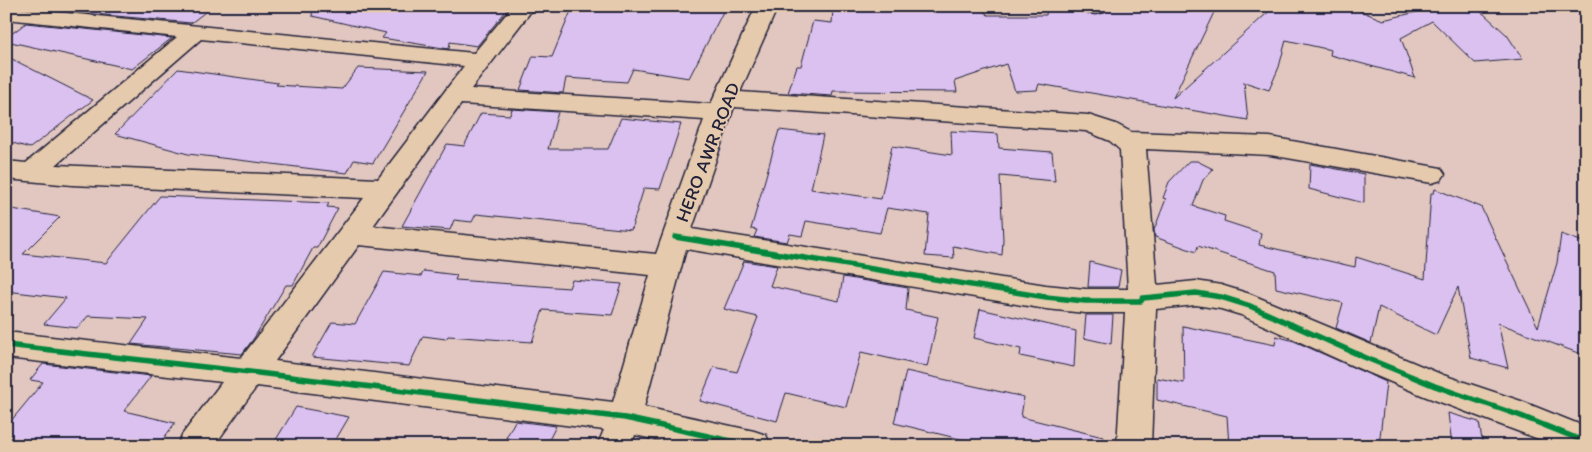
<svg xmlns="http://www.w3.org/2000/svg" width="1592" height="452" font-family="Itim,sans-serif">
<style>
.building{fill:#dac1f0;stroke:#22223b}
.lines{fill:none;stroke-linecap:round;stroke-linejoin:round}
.minor-casing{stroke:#22223b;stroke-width:3}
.minor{fill:#e6caad;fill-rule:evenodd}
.cycleway-casing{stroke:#e6caad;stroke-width:9}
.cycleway{stroke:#00873e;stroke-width:5.5}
.labels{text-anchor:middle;stroke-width:4;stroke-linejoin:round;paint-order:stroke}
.street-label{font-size:19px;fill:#22223b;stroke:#e6caad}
</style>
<rect width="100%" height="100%" fill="#e2c7c1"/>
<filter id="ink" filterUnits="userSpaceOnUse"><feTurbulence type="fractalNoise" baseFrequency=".02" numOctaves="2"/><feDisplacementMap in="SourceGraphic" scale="10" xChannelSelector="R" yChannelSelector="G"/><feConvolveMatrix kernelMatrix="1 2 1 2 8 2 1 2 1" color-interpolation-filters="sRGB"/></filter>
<g filter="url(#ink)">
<!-- building -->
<g class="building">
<path d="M 41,6 L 213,6 L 191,23 L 41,9 Z"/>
<path d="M 313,6 L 510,6 L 477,46 L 450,42 L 449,49 L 382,38 L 386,33 L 312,16 Z"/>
<path d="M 573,6 L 726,6 L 689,78 L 633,69 L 627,82 L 566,78 L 563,93 L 520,90 L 533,56 L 552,57 Z"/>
<path d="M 868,6 L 978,6 L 988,15 L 1046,15 L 1047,6 L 1079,6 L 1084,13 L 1095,15 L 1105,13 L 1108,6 L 1217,6 L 1173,98 L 1275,6 L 1348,6 L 1383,20 L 1421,11 L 1416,6 L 1472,6 L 1484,14 L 1507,35 L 1523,59 L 1475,63 L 1432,21 L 1401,38 L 1415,78 L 1330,55 L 1331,50 L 1286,40 L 1279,67 L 1269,90 L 1244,82 L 1248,120 L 1039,84 L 1037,90 L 1015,91 L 1006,64 L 955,81 L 957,92 L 833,91 L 832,96 L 788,93 L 797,66 L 801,66 L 813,21 L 832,23 L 833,8 L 868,9 Z"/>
<path d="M 26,23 L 172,38 L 132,69 L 6,41 L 6,38 Z"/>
<path d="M 6,56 L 93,100 L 30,148 L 6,141 Z"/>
<path d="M 358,68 L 428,71 L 373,163 L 354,160 L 347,173 L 188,154 L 115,134 L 178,69 L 278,83 L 276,85 L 342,89 Z"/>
<path d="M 512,109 L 558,112 L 548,149 L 608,149 L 621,118 L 681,124 L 660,189 L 644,188 L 631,230 L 476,214 L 472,222 L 454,220 L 450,230 L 402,226 L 447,144 L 464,146 L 481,113 L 510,115 Z"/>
<path d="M 779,130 L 823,135 L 811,189 L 881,199 L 892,146 L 952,155 L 951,131 L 998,134 L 999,148 L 1052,152 L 1055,181 L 1000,176 L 1003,240 L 1002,255 L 953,246 L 954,258 L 925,256 L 929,214 L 887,208 L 880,233 L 806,221 L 802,236 L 790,234 L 787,242 L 754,237 L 757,230 L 751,229 Z"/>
<path d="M 1189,161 L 1197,161 L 1213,169 L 1203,180 L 1193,206 L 1225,216 L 1224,221 L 1261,233 L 1259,245 L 1355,267 L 1356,257 L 1425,279 L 1431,193 L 1434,193 L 1435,189 L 1481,207 L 1538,327 L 1557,263 L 1561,234 L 1586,243 L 1586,356 L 1498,323 L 1508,368 L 1471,358 L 1458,287 L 1436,335 L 1379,307 L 1371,343 L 1336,328 L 1343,303 L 1276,288 L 1275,271 L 1198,246 L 1196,252 L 1155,237 L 1154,230 L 1166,199 L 1163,198 L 1169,182 Z"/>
<path d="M 1310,164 L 1364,174 L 1364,203 L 1309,189 Z"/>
<path d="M 160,196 L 329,203 L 327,207 L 338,208 L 317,248 L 313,248 L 293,285 L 286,285 L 254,338 L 242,354 L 131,344 L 148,319 L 88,316 L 78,328 L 44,324 L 66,298 L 6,291 L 6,208 L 60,217 L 23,254 L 106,263 Z"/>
<path d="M 744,261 L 777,266 L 770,286 L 839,301 L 843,277 L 908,288 L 906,310 L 938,317 L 927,367 L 861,352 L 846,407 L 786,393 L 777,421 L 700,401 L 714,367 L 737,372 L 758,317 L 724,309 Z"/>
<path d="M 1090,262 L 1121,270 L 1118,287 L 1088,287 Z"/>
<path d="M 424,271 L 457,275 L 455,280 L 569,288 L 572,280 L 622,284 L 612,315 L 543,310 L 532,342 L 448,336 L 446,339 L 423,336 L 409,366 L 312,357 L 332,322 L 355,324 L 384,272 L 421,276 Z"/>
<path d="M 980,309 L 1076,331 L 1074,367 L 1020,356 L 1021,349 L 974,338 Z"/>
<path d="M 1086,315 L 1113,315 L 1111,344 L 1084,338 Z"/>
<path d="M 1183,326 L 1275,345 L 1276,336 L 1294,341 L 1386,382 L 1379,446 L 1229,446 L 1227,416 L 1157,400 L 1157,378 L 1184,383 Z"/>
<path d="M 43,364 L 151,376 L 124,411 L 175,423 L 158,446 L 29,446 L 6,443 L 6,427 L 43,382 L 30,380 Z"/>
<path d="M 906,371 L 1024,397 L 1021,417 L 1103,437 L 1102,446 L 989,446 L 894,423 Z"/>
<path d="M 296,407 L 349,417 L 332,446 L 272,446 Z"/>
<path d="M 1448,413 L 1479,422 L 1483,446 L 1452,446 Z"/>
<path d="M 515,421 L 556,426 L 546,446 L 538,446 L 506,438 Z"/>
</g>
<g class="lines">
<defs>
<g id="minor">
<path d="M 513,6 L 535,6 L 471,89 L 711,104 L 756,6 L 778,6 L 740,92 L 1088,115 L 1116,124 L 1131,132 L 1270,137 L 1441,168 L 1445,174 L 1441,180 L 1432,183 L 1270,155 L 1146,149 L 1157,285 L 1196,281 L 1221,285 L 1250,294 L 1443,375 L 1521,401 L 1586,427 L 1586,446 L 1557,446 L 1424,396 L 1353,366 L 1241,315 L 1221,309 L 1196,305 L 1156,309 L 1151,446 L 1117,446 L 1125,313 L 1085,313 L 1046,309 L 686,249 L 644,407 L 754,431 L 766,435 L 771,446 L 684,446 L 635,435 L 631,446 L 597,446 L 604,430 L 257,386 L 214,446 L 177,446 L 182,435 L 222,382 L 6,358 L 6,332 L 241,358 L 364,198 L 72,185 L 6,179 L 6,161 L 26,163 L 177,37 L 6,19 L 6,7 L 474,53 ZM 201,39 L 464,66 L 378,179 L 56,165 ZM 461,104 L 704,120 L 656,254 L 373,226 ZM 734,107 L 1086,131 L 1110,141 L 1120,150 L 1128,289 L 1085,289 L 1046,285 L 692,229 ZM 359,245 L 650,275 L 613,402 L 275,361 Z"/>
<path d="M 1081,6 L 1105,6 L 1106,7 L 1103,12 L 1095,13 L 1084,11 Z"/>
</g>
</defs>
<!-- minor casing -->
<use href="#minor" class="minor-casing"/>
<!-- minor -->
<use href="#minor" class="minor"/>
<defs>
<g id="cycleway">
<path d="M 675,237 L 1046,297 L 1085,301 L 1141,301 L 1143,298 L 1196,293 L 1221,297 L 1250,306 L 1364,357 L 1435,386 L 1521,416 L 1586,442"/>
<path d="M 6,345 L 250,372 L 625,418 L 754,446"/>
</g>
</defs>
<!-- cycleway casing -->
<use href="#cycleway" class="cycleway-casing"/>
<!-- cycleway -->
<use href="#cycleway" class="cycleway"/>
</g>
</g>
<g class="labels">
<!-- street labels -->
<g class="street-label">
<text transform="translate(707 152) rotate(-69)" y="7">HERO AWR ROAD</text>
</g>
</g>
<!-- margin -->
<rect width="1592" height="452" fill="none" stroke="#e6caad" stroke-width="25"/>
<rect x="12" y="12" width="1567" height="427" fill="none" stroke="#22223b" stroke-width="2" filter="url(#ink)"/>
</svg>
